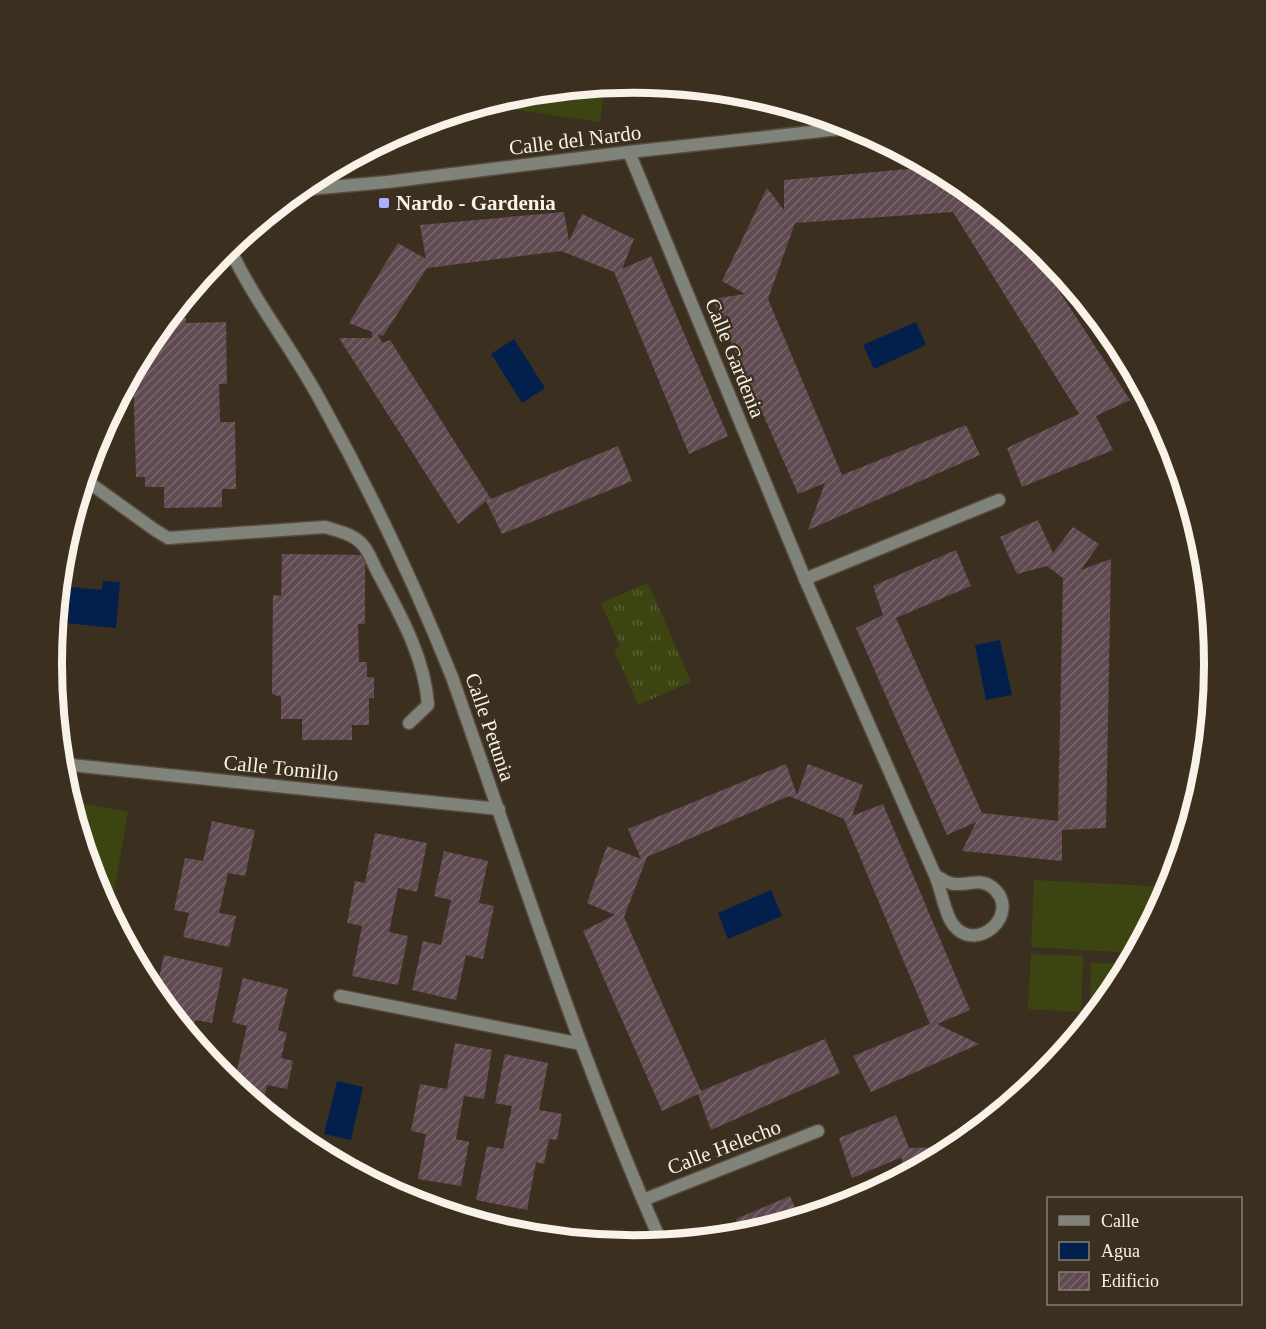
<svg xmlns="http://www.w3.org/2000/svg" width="1266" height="1329" font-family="Georgia,serif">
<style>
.grass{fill:url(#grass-tufts)}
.pitch{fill:#3c4511}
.water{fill:#031f4c}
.building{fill:url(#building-hatch)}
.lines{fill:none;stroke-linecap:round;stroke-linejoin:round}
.service-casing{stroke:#564b3c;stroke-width:15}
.minor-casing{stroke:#564b3c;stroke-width:15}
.service{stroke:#80837a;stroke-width:12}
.minor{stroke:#80837a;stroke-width:12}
.poi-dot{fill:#aab0fb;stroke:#3b3020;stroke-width:2}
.labels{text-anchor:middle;stroke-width:5;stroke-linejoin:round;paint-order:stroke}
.street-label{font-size:21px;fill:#f9f2e8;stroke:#3b3020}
.poi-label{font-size:21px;font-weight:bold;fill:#f9f2e8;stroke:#3b3020;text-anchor:start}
.rim{fill:none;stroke:#f9f2e8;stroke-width:8}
</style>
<defs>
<pattern id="grass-tufts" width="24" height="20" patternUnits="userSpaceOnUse" patternTransform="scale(1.5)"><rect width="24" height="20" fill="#3c4511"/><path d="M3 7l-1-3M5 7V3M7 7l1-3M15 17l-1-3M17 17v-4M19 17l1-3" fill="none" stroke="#596034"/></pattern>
<pattern id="building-hatch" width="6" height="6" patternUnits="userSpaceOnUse" patternTransform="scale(1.5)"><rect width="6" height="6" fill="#5f4a51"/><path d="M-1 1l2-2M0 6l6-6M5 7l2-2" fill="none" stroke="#77656a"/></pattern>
</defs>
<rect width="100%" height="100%" fill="#3b3020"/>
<!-- grass -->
<path class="grass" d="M 648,583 L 691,682 L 638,705 L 614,650 L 620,646 L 601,603 Z"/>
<!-- pitch -->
<g class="pitch">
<path d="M 605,85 L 600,122 L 482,105 L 520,94 Z"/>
<path d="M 69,801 L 128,812 L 110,914 L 95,887 Z"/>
<path d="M 1034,880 L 1171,887 L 1136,953 L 1031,947 Z"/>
<path d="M 1031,954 L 1083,956 L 1081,1012 L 1028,1009 Z"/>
<path d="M 1091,963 L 1130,964 L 1117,988 L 1104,1004 L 1090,1003 Z"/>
</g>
<!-- water -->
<g class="water">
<path d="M 916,322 L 926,345 L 874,369 L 863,345 Z"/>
<path d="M 514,339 L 545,388 L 522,403 L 491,354 Z"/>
<path d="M 103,581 L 120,582 L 116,628 L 55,622 L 59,586 L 102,590 Z"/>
<path d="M 1000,640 L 1012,695 L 986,700 L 975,645 Z"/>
<path d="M 771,890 L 782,916 L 728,939 L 718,913 Z"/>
<path d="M 337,1081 L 363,1087 L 351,1140 L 324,1134 Z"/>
</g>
<!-- building -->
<g class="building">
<path d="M 932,167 L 963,186 L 964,200 L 970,192 L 1022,234 L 1130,400 L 1096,416 L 1113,450 L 1022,487 L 1007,448 L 1079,414 L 953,212 L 795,223 L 768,299 L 842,475 L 966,425 L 980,455 L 808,530 L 825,483 L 798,494 L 712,299 L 745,294 L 722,281 L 767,188 L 784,210 L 784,180 Z"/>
<path d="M 564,212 L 569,241 L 582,214 L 634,239 L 622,269 L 651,256 L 728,436 L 689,454 L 614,272 L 561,251 L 427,268 L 383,336 L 378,334 L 382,343 L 390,340 L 491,499 L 618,446 L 632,481 L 502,534 L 486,501 L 458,524 L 339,338 L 372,338 L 372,332 L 349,323 L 398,243 L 426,259 L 420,225 Z"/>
<path d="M 168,318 L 186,318 L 186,323 L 226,322 L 227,384 L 219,384 L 220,422 L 235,422 L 236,489 L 222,489 L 222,507 L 164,508 L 164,487 L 145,487 L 145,477 L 136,477 L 133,371 L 141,356 L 147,356 L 147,346 L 149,341 Z"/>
<path d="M 1038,520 L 1053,553 L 1073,527 L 1099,544 L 1081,570 L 1111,559 L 1106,828 L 1062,830 L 1062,861 L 962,851 L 976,822 L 947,835 L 856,628 L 883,615 L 873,586 L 956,550 L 971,586 L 896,618 L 982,813 L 1058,821 L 1063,578 L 1047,566 L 1017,574 L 1000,537 Z"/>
<path d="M 282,554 L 365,555 L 365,624 L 358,624 L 359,662 L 367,662 L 367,677 L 374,677 L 374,698 L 369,698 L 369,725 L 352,725 L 352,740 L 302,740 L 302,719 L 281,719 L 281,697 L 272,694 L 273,595 L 281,596 Z"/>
<path d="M 786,764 L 797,795 L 808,764 L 863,785 L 852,816 L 883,804 L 970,1010 L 937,1024 L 979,1044 L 871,1092 L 853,1056 L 930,1024 L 844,819 L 789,796 L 647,857 L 624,917 L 701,1091 L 825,1039 L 840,1073 L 711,1130 L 698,1094 L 662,1111 L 583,931 L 615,915 L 587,903 L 607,846 L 641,859 L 628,829 Z"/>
<path d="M 212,821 L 255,830 L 245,876 L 228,873 L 219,913 L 236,916 L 229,947 L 183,937 L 189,913 L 174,910 L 185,858 L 203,861 Z"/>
<path d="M 375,833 L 427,843 L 417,892 L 398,888 L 389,932 L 408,936 L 398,985 L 352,976 L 362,926 L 347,923 L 355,881 L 365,883 Z"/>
<path d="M 444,851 L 488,861 L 479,903 L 494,906 L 483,959 L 466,955 L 456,1000 L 412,990 L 423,941 L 441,945 L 451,900 L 434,896 Z"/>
<path d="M 164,955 L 223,968 L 212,1023 L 195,1020 L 191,1039 L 155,996 Z"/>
<path d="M 243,978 L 288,989 L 278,1030 L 287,1033 L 281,1058 L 293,1061 L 287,1089 L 267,1085 L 261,1109 L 219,1073 L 220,1070 L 236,1074 L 247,1026 L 232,1022 Z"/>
<path d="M 455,1043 L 492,1050 L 484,1099 L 464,1096 L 456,1139 L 469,1142 L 461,1186 L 418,1179 L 426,1134 L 411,1131 L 420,1084 L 447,1089 Z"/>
<path d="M 505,1054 L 548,1063 L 539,1110 L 562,1114 L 557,1140 L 549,1139 L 544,1164 L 536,1162 L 527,1210 L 476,1200 L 487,1146 L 503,1149 L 512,1106 L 495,1103 Z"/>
<path d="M 896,1115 L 909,1148 L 945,1147 L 945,1154 L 903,1177 L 902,1157 L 852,1178 L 839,1138 Z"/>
<path d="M 790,1196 L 800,1219 L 742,1236 L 736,1219 Z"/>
</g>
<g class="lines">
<defs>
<g id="service">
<path d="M 340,996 L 581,1044"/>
<path d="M 643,1200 L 818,1131"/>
<path d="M 427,1207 L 575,1241"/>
</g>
<g id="minor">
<path d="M 629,152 L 805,579 L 935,875"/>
<path d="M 298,190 L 387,182 L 629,152 L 857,127"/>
<path d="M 229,247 C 254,301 292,348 320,400 C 370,490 414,582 452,677 C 519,867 580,1059 662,1244"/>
<path d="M 84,479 L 155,530 L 168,538 L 325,527 C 338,531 353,534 362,544 C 369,551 373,564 378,573 C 400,614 425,658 428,705 L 409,723"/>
<path d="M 805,579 L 999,500"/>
<path d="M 61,764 L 499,809"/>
<path d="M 935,875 C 942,879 948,884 956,884 C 970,885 980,878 992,887 C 1024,913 975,957 952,923 C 945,913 941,889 935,875 Z"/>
</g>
</defs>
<!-- service casing -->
<use href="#service" class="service-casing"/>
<!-- minor casing -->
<use href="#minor" class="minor-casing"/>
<!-- service -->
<use href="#service" class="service"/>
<!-- minor -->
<use href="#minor" class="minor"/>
</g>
<!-- markers -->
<rect class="poi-dot" x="378" y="197" width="12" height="12" rx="3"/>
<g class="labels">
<!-- street labels -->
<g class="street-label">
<text transform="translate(575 140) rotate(-7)" y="7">Calle del Nardo</text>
<text transform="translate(735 358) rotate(68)" y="7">Calle Gardenia</text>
<text transform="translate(490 727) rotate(71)" y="7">Calle Petunia</text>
<text transform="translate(281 768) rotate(6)" y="7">Calle Tomillo</text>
<text transform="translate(724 1147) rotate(-21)" y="7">Calle Helecho</text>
</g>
<!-- poi labels -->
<g class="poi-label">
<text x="396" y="210">Nardo - Gardenia</text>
</g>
</g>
<!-- crop -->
<path d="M0 0H1266V1329H0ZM62 664a571 571 0 1 1 1142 0a571 571 0 1 1-1142 0Z" fill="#3b3020" fill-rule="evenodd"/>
<path class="rim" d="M62 664a571 571 0 1 1 1142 0a571 571 0 1 1-1142 0Z"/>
<!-- legend -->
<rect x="1047" y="1197" width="195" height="108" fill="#3b3020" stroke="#877e70" stroke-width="1.5"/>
<rect x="1059" y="1216" width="30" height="9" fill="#80837a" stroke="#877e70" stroke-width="1.5"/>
<text x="1101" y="1227" font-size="18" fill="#f9f2e8">Calle</text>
<rect x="1059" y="1242" width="30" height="18" fill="#031f4c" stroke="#877e70" stroke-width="1.5"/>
<text x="1101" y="1257" font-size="18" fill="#f9f2e8">Agua</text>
<rect x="1059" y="1272" width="30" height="18" fill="url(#building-hatch)" stroke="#877e70" stroke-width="1.5"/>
<text x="1101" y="1287" font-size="18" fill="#f9f2e8">Edificio</text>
</svg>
